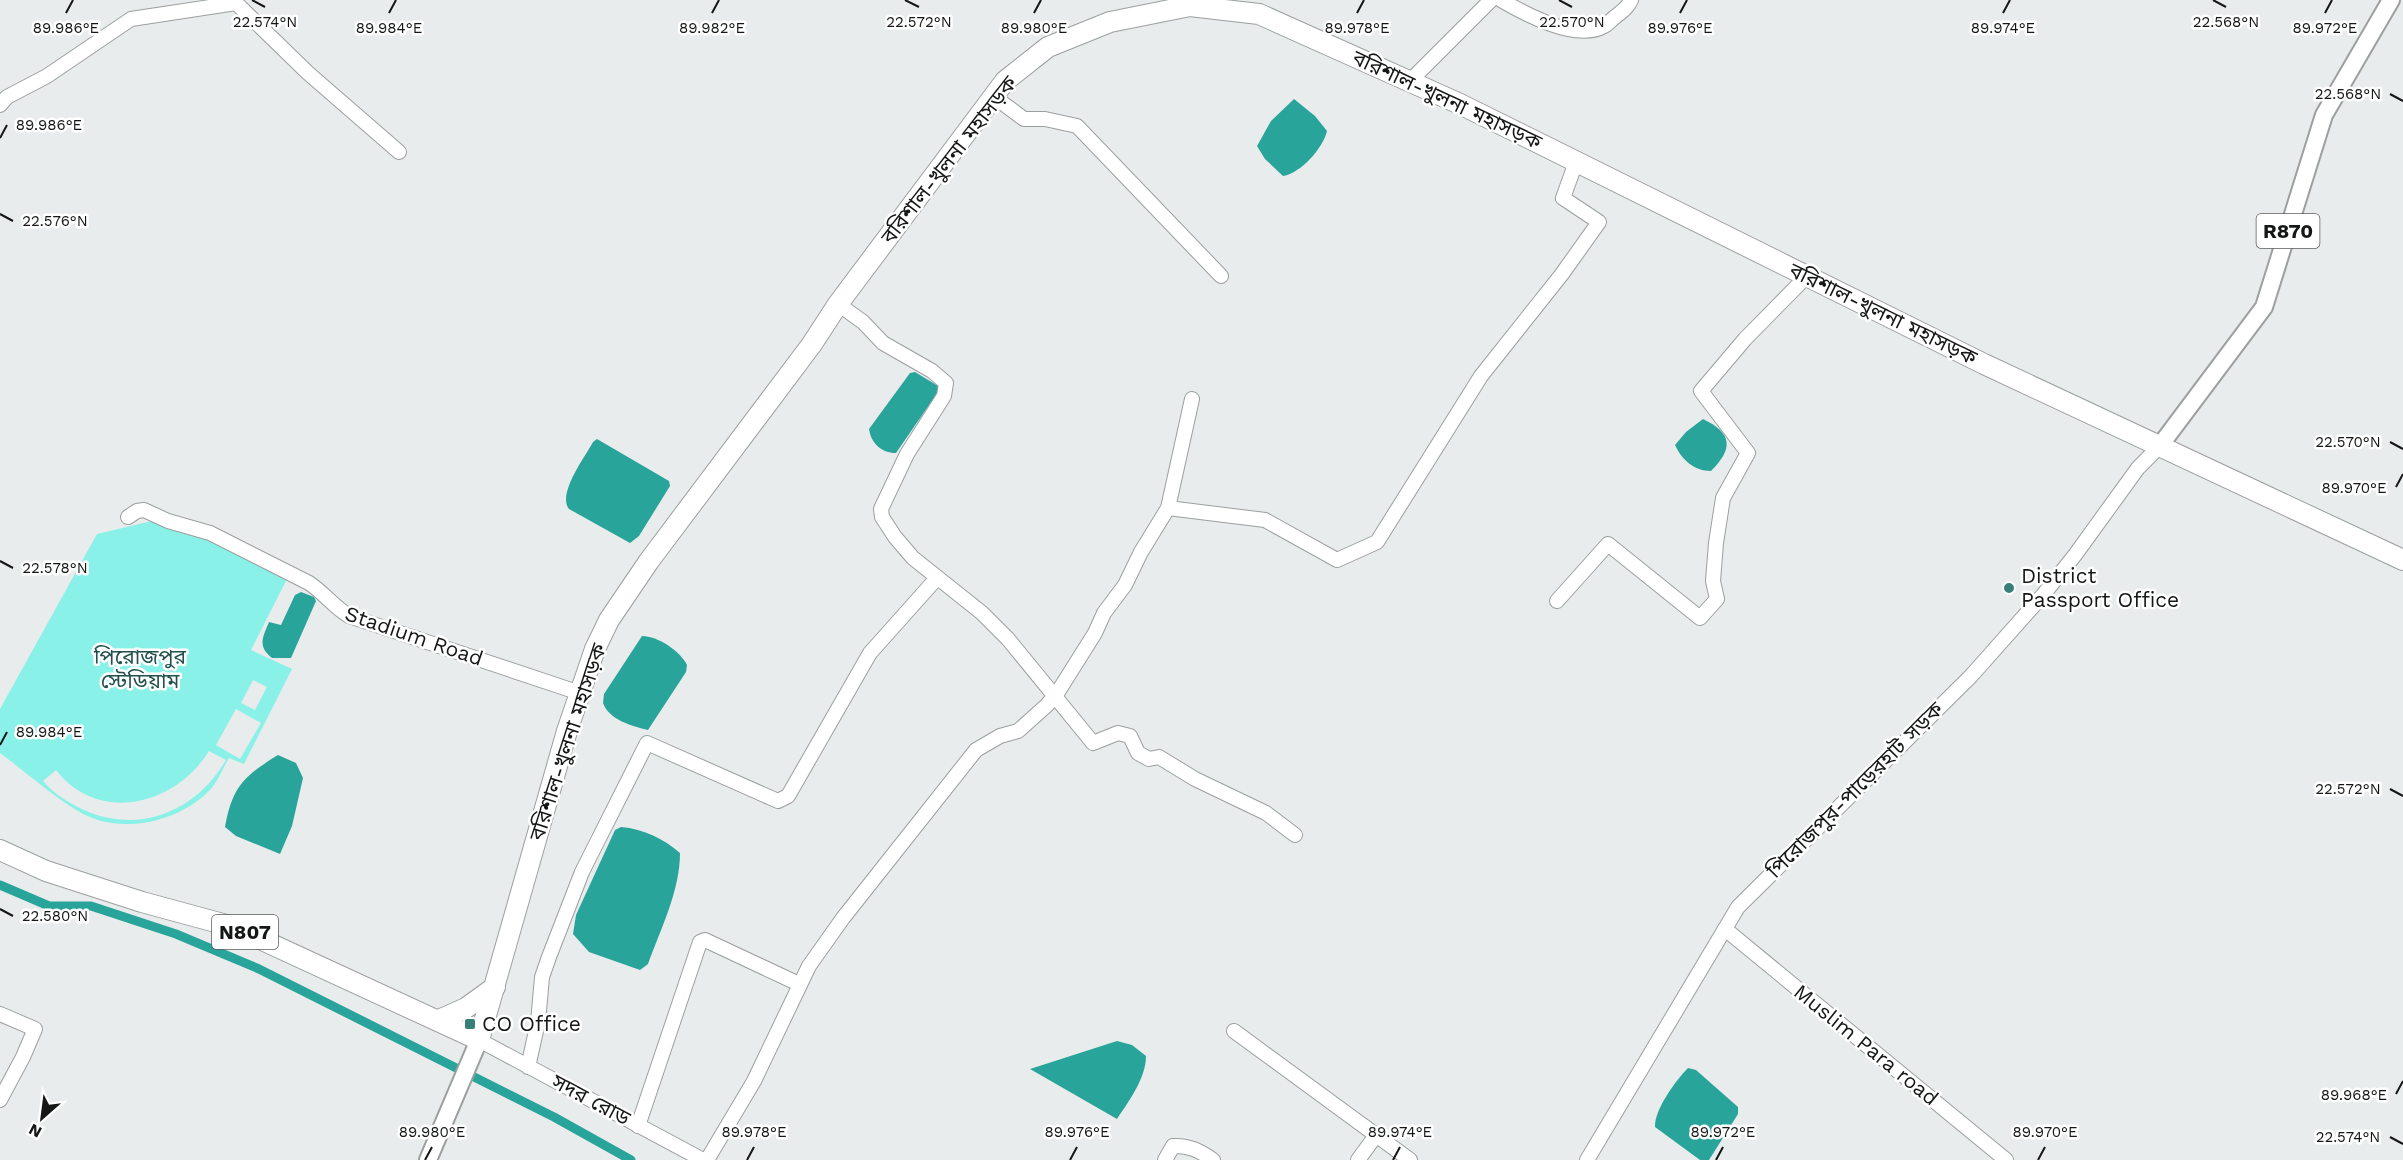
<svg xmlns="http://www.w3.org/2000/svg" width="2403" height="1160" font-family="'Work Sans','Noto Sans Bengali',sans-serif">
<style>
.green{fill:#89f1e7;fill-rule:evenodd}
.water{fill:#29a49b}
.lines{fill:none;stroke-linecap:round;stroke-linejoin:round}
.canal{stroke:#29a49b;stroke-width:9}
.minor-casing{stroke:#9ba09f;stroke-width:16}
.major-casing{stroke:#9ba09f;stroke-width:20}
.highway-casing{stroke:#9ba09f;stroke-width:22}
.minor{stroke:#fff;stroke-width:14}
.major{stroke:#fff;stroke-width:16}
.highway{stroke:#fff;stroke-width:20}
.ticks{fill:none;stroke:#151716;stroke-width:2}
.poi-dot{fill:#387f79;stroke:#fff;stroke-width:2}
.labels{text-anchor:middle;stroke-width:5;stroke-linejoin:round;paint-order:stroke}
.shield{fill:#fff;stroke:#5b5d5c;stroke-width:1.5}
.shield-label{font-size:20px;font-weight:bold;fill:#151716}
.street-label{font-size:21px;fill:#151716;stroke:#fff}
.poi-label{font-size:21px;fill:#151716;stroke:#fff;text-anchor:start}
.park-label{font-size:21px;fill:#20514d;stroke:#fff}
.ticks-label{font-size:15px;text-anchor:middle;fill:#151716;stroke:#fff;stroke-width:5;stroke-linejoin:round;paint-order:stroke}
</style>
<rect width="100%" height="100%" fill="#e8ecec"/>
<!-- green -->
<path class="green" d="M 156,520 L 183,528 L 288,577 L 251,650 L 292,669 L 244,764 L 229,758 C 223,768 218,781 210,790 C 178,823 118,836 78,811 C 51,795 26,772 0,753 L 0,709 L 97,534 ZM 253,680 L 267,687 L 255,710 L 241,703 ZM 236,709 L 261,723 L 240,759 L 216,745 ZM 209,751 L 226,760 C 196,811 140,835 84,810 C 69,803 54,794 43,781 L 56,770 C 99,825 176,805 209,751 Z"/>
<!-- water -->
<g class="water">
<path d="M 1294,99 L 1315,116 L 1327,131 C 1323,148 1301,173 1283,176 L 1265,159 L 1257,146 L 1271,121 Z"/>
<path d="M 915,372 L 938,386 L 938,392 L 896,453 C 881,453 871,443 869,429 L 910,373 Z"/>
<path d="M 1703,419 C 1732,433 1734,448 1711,471 C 1694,471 1682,460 1675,445 L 1686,432 Z"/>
<path d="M 597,439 L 669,481 L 670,486 L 639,536 L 630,543 L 569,509 C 557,494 585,457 593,442 Z"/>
<path d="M 301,592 L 314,597 L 316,601 L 291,658 L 272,658 C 257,646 263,637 269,622 L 281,625 L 295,595 Z"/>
<path d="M 642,636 C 658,636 680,651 687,665 L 686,672 L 648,730 C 632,726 609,720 603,703 L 604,694 Z"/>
<path d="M 278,755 L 296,763 L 303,778 L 292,826 L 280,854 L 236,836 L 225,827 C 232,787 244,776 278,755 Z"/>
<path d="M 621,827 C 644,829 664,839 680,853 C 680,891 661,928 648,964 L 640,970 L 589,952 L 573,934 L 576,915 L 615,830 Z"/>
<path d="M 1117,1041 L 1132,1045 L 1146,1056 C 1146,1078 1129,1101 1117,1119 L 1030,1069 Z"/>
<path d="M 1688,1068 L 1696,1070 L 1738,1107 L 1738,1114 L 1709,1160 L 1700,1160 L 1655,1127 C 1654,1110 1676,1080 1688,1068 Z"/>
</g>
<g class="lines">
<!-- canal -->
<path class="canal" d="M 0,885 L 49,906 L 91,906 L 176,934 L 259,969 L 554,1117 L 631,1160"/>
<defs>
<g id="minor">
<path d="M 1501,0 C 1525,14 1576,42 1604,26 C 1608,24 1611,20 1615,17 C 1621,12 1628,8 1631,0"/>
<path d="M 1410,81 L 1491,0"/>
<path d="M 993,96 L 1024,119 L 1045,119 L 1077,126 L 1221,276"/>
<path d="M 0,105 L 7,97 L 47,76 L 131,19 L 236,3 L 308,73 L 399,152"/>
<path d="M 838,304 L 863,322 L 883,343 L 932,371 L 946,383 L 944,396 L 907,454 L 881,509 L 882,517 L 895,537 L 913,558 L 982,613 L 1008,639 L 1093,743 L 1118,733 L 1130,736 L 1138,753 L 1149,759 L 1159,757 L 1195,779 L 1266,813 L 1295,835"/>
<path d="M 1168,508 L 1265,520 L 1337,560 L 1377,542 L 1481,376 L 1562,274 L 1599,222 L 1563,198 L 1576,162"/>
<path d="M 128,517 L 137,511 L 144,510 L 168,521 L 210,533 L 309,583 C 324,593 333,606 349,616 L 580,693"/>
<path d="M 1557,601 L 1608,544 L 1700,618 L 1717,599 L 1713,581 L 1716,543 L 1723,498 L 1748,453 L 1701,391 L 1745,339 L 1806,277"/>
<path d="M 1725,929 L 2006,1160"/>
<path d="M 0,1014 L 35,1029 L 23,1057 L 0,1100"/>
<path d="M 1234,1031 L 1410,1160"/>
<path d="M 479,1040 L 703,1160"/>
<path d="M 528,1067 L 538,1022 L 542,977 L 549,957 L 582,872 L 647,743 L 778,801 L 788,796 L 870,653 L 937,578"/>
<path d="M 638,1126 L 700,942 L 705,940 L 799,984"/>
<path d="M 707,1160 L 754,1081 L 809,966 L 843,918 L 976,750 L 1000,736 L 1018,731 L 1046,706 L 1056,695 L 1095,633 L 1104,613 L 1125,585 L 1141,552 L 1168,508 L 1192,399"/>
<path d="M 1165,1160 L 1173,1146 C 1189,1145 1200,1151 1213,1160"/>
<path d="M 1358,1160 L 1377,1134"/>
<path d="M 1587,1160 L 1738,907 L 1971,676 L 2043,595 L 2075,555 L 2138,468 L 2159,447"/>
</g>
<g id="major">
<path d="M 2159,447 L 2264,307 L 2324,115 L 2391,0"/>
<path d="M 428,1160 L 479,1040"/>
</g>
<g id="highway">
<path d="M 0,850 L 46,871 L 142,902 L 234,927 L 479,1040 L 567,731 L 595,649 L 609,620 L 649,561 L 812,344 L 838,304 L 1005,81 L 1048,47 L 1110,22 L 1190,6 L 1259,14 L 1460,104 L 1984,364 L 2403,560"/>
<path d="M 439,1020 L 466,1008 L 495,987"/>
</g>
</defs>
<!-- minor casing -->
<use href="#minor" class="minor-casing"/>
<!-- major casing -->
<use href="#major" class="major-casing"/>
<!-- highway casing -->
<use href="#highway" class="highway-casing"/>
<!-- minor -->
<use href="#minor" class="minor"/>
<!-- major -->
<use href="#major" class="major"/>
<!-- highway -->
<use href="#highway" class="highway"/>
</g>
<!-- ticks -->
<path class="ticks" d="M 252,0 L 265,7M 905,0 L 919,7M 1559,0 L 1572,7M 2213,0 L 2226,7M 66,13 L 73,0M 389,13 L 396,0M 712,13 L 719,0M 1034,13 L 1041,0M 1357,13 L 1364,0M 1680,13 L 1687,0M 2003,13 L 2010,0M 2325,13 L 2332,0M 2390,94 L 2403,101M 0,138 L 7,125M 0,214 L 13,221M 2390,442 L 2403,449M 2396,487 L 2403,474M 0,561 L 13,568M 0,745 L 7,732M 2390,789 L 2403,796M 0,909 L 13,916M 2396,1094 L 2403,1081M 2390,1137 L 2403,1144M 425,1160 L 432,1147M 747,1160 L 754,1147M 1070,1160 L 1077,1147M 1393,1160 L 1400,1147M 1716,1160 L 1723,1147M 2038,1160 L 2045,1147"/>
<!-- markers -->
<g class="poi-dot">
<circle cx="2009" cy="588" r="6"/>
<rect x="464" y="1018" width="12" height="12" rx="3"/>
</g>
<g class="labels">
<!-- shield labels -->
<g class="shield">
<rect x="2256.5" y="214" width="63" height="34" rx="4.5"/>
<rect x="212" y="915" width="66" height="34" rx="4.5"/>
</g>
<g class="shield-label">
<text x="2288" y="238">R870</text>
<text x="245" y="939">N807</text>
</g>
<!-- street labels -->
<g class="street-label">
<text transform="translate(1447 100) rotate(25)" y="7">বরিশাল-খুলনা মহাসড়ক</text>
<text transform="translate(949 160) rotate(-52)" y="7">বরিশাল-খুলনা মহাসড়ক</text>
<text transform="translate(1883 314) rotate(26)" y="7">বরিশাল-খুলনা মহাসড়ক</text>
<text transform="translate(414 636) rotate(19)" y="7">Stadium Road</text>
<text transform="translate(568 742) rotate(-72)" y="7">বরিশাল-খুলনা মহাসড়ক</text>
<text transform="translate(1855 790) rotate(-45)" y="7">পিরোজপুর-পাড়েরহাট সড়ক</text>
<text transform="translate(1866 1045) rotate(39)" y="7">Muslim Para road</text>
<text transform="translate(591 1100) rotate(28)" y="7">সদর রোড</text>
</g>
<!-- poi labels -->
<g class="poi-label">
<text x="2021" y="583">District<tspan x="2021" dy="24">Passport Office</tspan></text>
<text x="482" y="1031">CO Office</text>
</g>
<!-- park labels -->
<g class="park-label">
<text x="140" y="664">পিরোজপুর<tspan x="140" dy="24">স্টেডিয়াম</tspan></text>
</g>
</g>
<g class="ticks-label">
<text x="265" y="27">22.574°N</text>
<text x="919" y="27">22.572°N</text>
<text x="1572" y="27">22.570°N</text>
<text x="2226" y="27">22.568°N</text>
<text x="66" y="33">89.986°E</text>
<text x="389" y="33">89.984°E</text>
<text x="712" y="33">89.982°E</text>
<text x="1034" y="33">89.980°E</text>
<text x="1357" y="33">89.978°E</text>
<text x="1680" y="33">89.976°E</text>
<text x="2003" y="33">89.974°E</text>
<text x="2325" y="33">89.972°E</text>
<text x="2348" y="99">22.568°N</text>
<text x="49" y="130">89.986°E</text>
<text x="55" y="226">22.576°N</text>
<text x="2348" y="447">22.570°N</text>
<text x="2354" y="493">89.970°E</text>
<text x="55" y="573">22.578°N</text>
<text x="49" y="737">89.984°E</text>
<text x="2348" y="794">22.572°N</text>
<text x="55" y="921">22.580°N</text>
<text x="2354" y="1100">89.968°E</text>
<text x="432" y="1137">89.980°E</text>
<text x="754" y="1137">89.978°E</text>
<text x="1077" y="1137">89.976°E</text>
<text x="1400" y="1137">89.974°E</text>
<text x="1723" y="1137">89.972°E</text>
<text x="2045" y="1137">89.970°E</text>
<text x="2348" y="1142">22.574°N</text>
</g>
<!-- north arrow -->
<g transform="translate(42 1118) rotate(208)" stroke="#ffffff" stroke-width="4.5" paint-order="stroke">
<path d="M0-4.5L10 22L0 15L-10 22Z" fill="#151716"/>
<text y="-9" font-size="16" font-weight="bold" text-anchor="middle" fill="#151716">N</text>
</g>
</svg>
